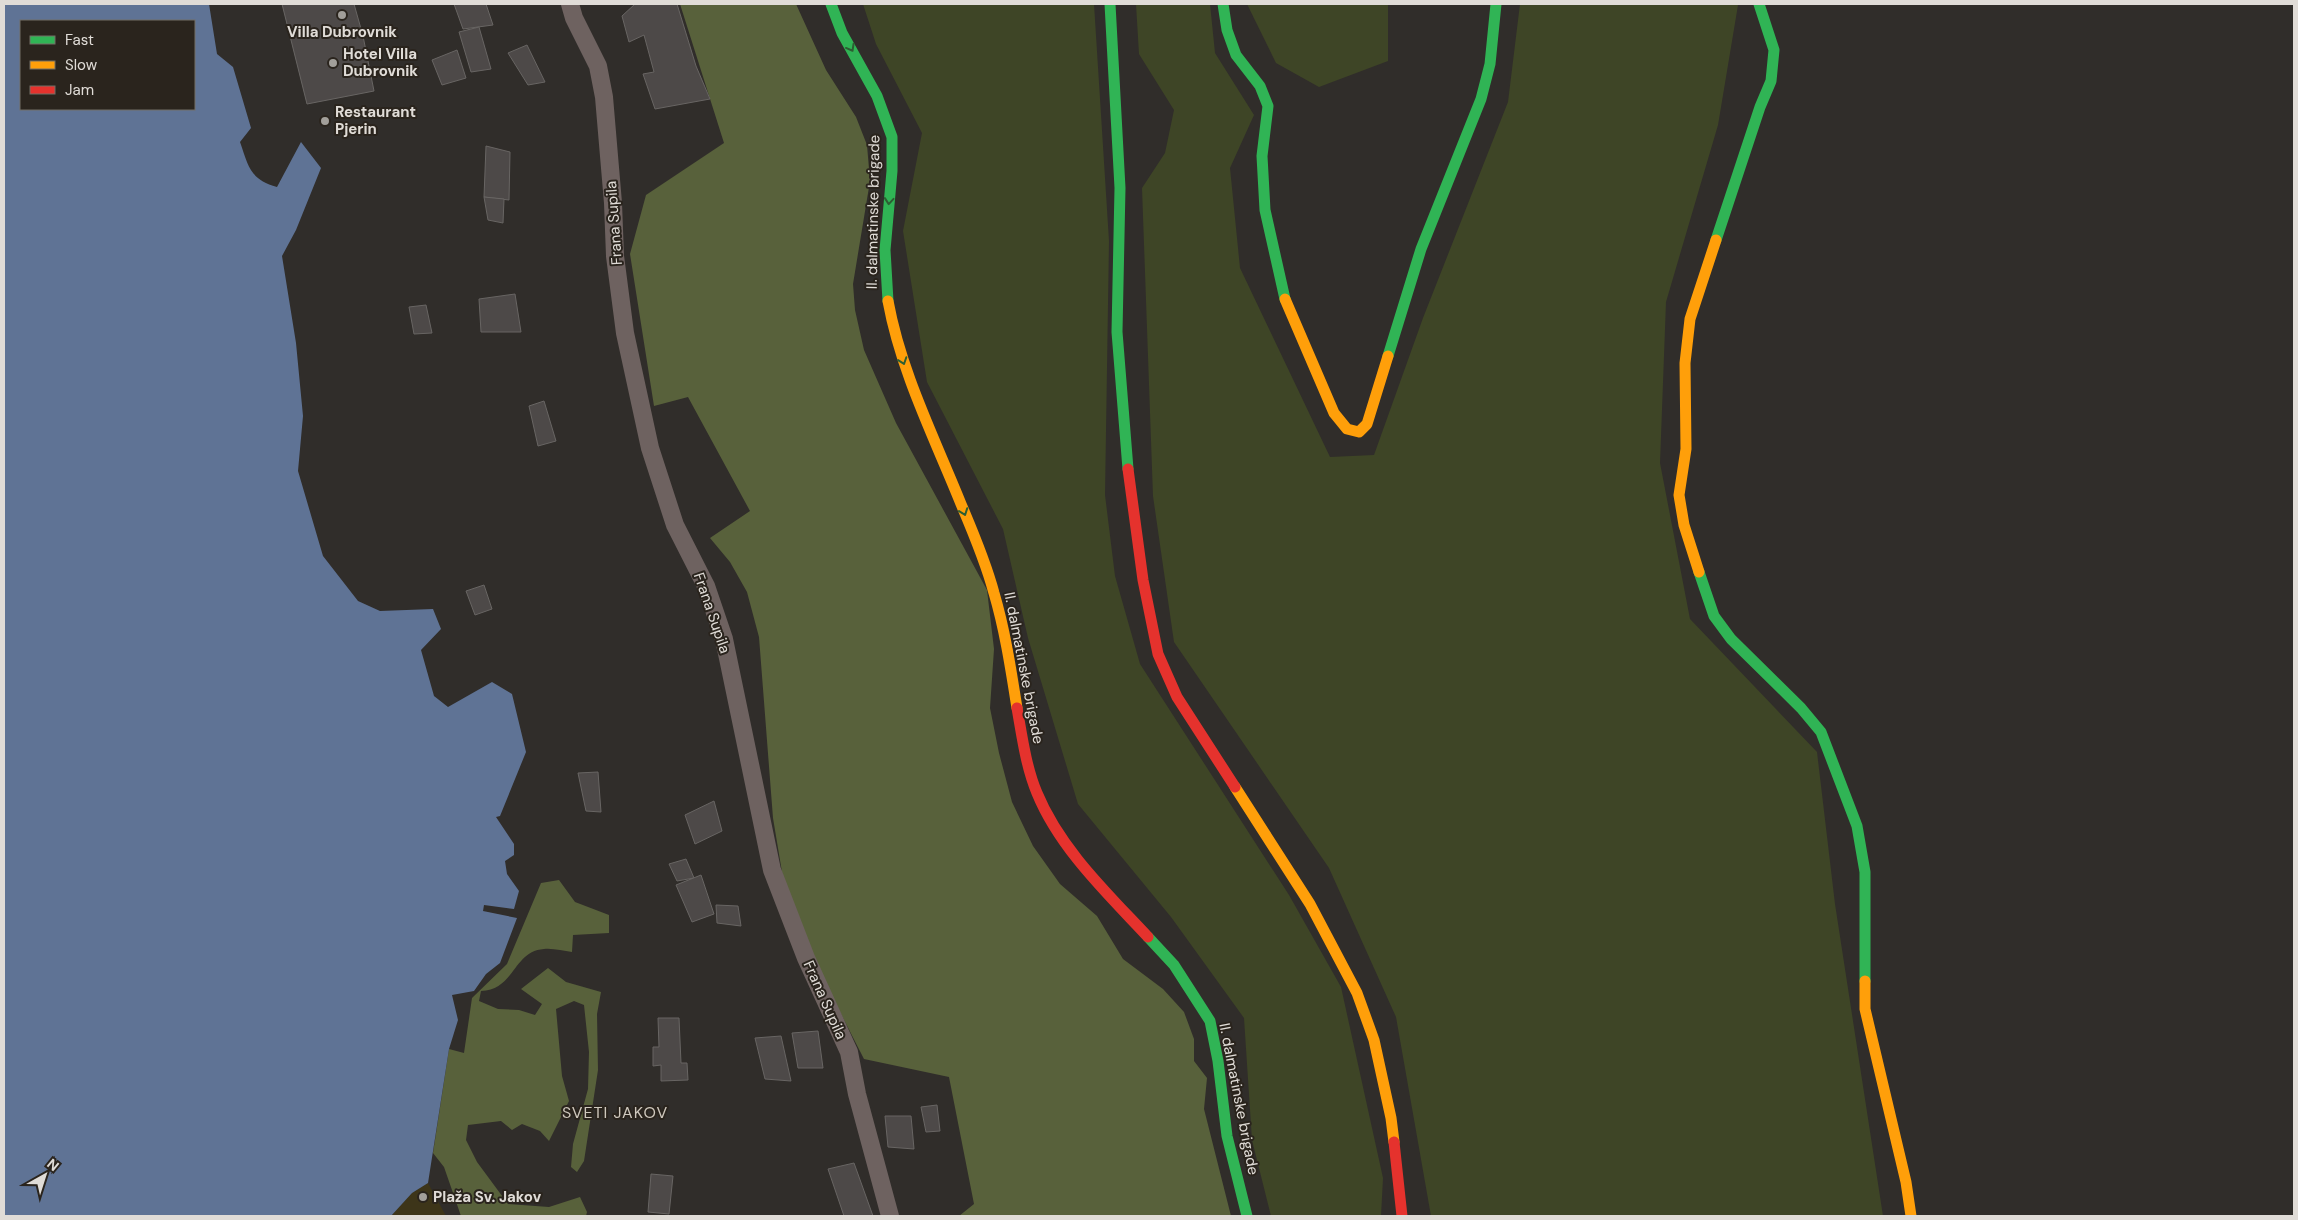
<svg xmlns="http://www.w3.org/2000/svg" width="2298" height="1220" font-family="'DM Sans',sans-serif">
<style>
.green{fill:#3e4526}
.forest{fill:#58613b}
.sand{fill:#3d3519}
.water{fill:#5f7395;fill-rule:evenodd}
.building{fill:#4d4948;stroke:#686563}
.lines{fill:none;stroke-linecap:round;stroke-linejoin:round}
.street{stroke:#6e6260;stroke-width:18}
.fast{stroke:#30b455;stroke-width:11}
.slow{stroke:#ff9f0a;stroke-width:11}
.jam{stroke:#e5322d;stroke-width:11}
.oneway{stroke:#2c5e33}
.poi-dot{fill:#a29f9a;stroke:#2a241d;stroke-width:2}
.labels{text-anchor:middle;stroke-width:4;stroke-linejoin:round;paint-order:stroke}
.poi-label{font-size:15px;font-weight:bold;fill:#e0dcd7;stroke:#2a241d;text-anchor:start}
.street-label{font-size:15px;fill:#e0dcd7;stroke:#2a241d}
.neighbourhood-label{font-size:16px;letter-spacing:1px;fill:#cfc8bd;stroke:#2a241d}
</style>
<rect width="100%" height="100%" fill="#302d2a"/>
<!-- green -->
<g class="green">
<path d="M 863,4 L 1094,4 L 1109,241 L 1105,495 L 1115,576 L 1140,664 L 1289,895 L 1341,987 L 1383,1178 L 1381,1216 L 1271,1216 L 1252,1140 L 1244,1018 L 1171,917 L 1078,804 L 1028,638 L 1003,529 L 927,382 L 903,231 L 922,133 L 876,44 Z"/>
<path d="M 1136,4 L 1210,4 L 1215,53 L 1254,115 L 1230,168 L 1240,268 L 1330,457 L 1374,455 L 1423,318 L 1508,102 L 1520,4 L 1737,4 L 1738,5 L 1718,125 L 1666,302 L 1660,463 L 1690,619 L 1817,752 L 1835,904 L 1883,1216 L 1431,1216 L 1396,1017 L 1329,868 L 1174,642 L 1153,496 L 1142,188 L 1165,153 L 1174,110 L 1139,54 Z"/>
<path d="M 1247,4 L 1388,4 L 1388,61 L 1319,87 L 1276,63 Z"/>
</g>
<!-- forest -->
<g class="forest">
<path d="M 680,4 L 796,4 L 826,70 L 856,117 L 867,145 L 870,181 L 853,284 L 855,310 L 864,350 L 896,423 L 987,590 L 994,649 L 990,708 L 999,753 L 1012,802 L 1033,846 L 1060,884 L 1097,916 L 1123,959 L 1163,989 L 1184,1012 L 1194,1039 L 1194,1061 L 1207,1078 L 1204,1109 L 1231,1216 L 959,1216 L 974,1204 L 949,1077 L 864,1059 L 816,965 L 786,896 L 773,818 L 759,637 L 747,592 L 730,562 L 710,538 L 750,511 L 688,397 L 654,406 L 630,254 L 646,195 L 724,143 Z"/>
<path d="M 559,880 L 575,902 L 609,915 L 609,933 L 573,935 L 572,952 C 563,951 553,948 544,949 C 513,951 515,990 481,991 L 479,1001 L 498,1009 L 519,1010 L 535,1015 L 542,1004 L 521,989 L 548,968 L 566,982 L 601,992 L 597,1014 L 598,1070 L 584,1161 L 577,1172 L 571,1167 L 573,1144 L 588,1089 L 589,1052 L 584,1005 L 574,1001 L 556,1009 L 562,1076 L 569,1101 L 549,1141 L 540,1131 L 522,1124 L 512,1130 L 501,1121 L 468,1125 L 466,1140 L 477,1162 L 508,1204 L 549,1207 L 580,1197 L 587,1212 L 586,1216 L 461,1216 L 444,1167 L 433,1153 L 449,1049 L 464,1053 L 472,998 L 507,964 L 541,883 Z"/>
</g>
<!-- sand -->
<path class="sand" d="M 428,1183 L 446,1216 L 391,1216 L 412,1193 Z"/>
<!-- water -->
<path class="water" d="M 4,4 L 209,4 L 217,54 L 233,67 L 251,128 L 240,142 C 249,168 250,179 277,187 L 301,142 L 321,168 L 296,230 L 282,256 L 296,343 L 303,416 L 298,471 L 323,556 L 358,601 L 380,611 L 433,609 L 441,629 L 421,650 L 434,696 L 448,707 L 492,682 L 512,694 L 526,752 L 500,816 L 496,817 L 514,844 L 514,855 L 505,861 L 507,874 L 519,891 L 514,909 L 484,905 L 483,911 L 517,918 L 500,963 L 486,974 L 474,991 L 452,995 L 458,1020 L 449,1049 L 428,1183 L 412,1193 L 391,1216 L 4,1216 ZM 21,21 L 194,21 L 194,109 L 21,109 Z"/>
<!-- building -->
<g class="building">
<path d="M 282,4 L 354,4 L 363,36 L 374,91 L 307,104 Z"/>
<path d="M 454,4 L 486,4 L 493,25 L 463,29 Z"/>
<path d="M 635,4 L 677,4 L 696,66 L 710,99 L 655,109 L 643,74 L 654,72 L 644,35 L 629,42 L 622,16 Z"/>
<path d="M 479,27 L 491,69 L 471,72 L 459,32 Z"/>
<path d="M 527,45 L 545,82 L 528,85 L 508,53 Z"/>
<path d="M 457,50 L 466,78 L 442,85 L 432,60 Z"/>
<path d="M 486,146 L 510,152 L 509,200 L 484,197 Z"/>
<path d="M 484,197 L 504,199 L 503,223 L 488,220 Z"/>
<path d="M 515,294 L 521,332 L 481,332 L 479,299 Z"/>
<path d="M 426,305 L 432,333 L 414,334 L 409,307 Z"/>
<path d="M 544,401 L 556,441 L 538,446 L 529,406 Z"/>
<path d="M 484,585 L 492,609 L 475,615 L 466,591 Z"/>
<path d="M 598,772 L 601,812 L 586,811 L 578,773 Z"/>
<path d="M 714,801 L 722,831 L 695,844 L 685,815 Z"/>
<path d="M 686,859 L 694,878 L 677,881 L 669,864 Z"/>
<path d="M 701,875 L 714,914 L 692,922 L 676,885 Z"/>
<path d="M 716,905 L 738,906 L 741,926 L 717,923 Z"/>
<path d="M 658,1018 L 679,1018 L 681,1063 L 687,1063 L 688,1080 L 661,1081 L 661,1065 L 653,1066 L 653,1047 L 659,1047 Z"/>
<path d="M 818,1031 L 823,1068 L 798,1068 L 792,1033 Z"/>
<path d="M 781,1036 L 791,1081 L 765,1079 L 755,1038 Z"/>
<path d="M 937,1105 L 940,1131 L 926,1132 L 921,1107 Z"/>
<path d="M 885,1116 L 911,1116 L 914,1149 L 888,1147 Z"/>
<path d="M 854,1163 L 873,1216 L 844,1216 L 828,1169 Z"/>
<path d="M 651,1174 L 673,1176 L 669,1214 L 648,1212 Z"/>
</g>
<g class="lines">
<!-- street -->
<path class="street" d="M 570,4 L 574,18 L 598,66 L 604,97 L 613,203 L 615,256 L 625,333 L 650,448 L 675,525 L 706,586 L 724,639 L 772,870 L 806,958 L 849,1052 L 857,1094 L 890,1216"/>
<!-- fast -->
<g class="fast">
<path d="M 831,4 L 842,33 L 877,96 L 892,137 L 892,171 L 885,250 L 888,301"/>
<path d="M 1110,4 L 1120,188 L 1117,332 L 1128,469"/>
<path d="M 1223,4 L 1227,30 L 1236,55 L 1260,86 L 1268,106 L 1262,156 L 1265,210 L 1285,299"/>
<path d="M 1716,240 L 1760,107 L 1771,81 L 1774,50 L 1759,4"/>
<path d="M 1388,356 L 1421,249 L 1481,99 L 1490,64 L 1496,4"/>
<path d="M 1699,572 L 1714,616 L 1731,639 L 1801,708 L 1821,732 L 1857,826 L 1865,872 L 1865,981"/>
<path d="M 1148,937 L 1174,965 L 1210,1021 L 1218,1061 L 1227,1136 L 1247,1216"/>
</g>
<!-- slow -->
<g class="slow">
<path d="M 1285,299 L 1334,413 L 1347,429 L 1359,432 L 1367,424 L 1388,356"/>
<path d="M 888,301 C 901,372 934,437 961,504 C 973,532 986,563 994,593 C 1005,630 1011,670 1017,708"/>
<path d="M 1699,572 L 1684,525 L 1679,495 L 1686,449 L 1685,363 L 1690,319 L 1716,240"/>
<path d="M 1235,787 L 1310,904 L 1357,993 L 1374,1040 L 1391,1118 L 1394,1142"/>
<path d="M 1865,981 L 1865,1009 L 1906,1182 L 1911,1216"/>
</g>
<!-- jam -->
<g class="jam">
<path d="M 1128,469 L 1143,580 L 1158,654 L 1177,697 L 1235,787"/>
<path d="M 1017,708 C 1022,736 1026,767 1037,793 C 1060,849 1108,894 1148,937"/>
<path d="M 1394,1142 L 1402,1216"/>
</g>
</g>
<!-- one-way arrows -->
<defs><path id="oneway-chevron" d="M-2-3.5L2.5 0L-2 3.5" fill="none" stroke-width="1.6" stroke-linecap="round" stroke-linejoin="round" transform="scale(1.25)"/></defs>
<g class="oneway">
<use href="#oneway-chevron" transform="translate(851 48) rotate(61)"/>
<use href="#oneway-chevron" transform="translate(889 201) rotate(95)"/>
<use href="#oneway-chevron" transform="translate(903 361) rotate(71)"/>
<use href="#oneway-chevron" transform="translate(964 512) rotate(70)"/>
</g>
<!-- markers -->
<g class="poi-dot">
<circle cx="342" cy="15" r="5"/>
<circle cx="333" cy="63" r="5"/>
<circle cx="325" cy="121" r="5"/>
<circle cx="423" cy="1197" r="5"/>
</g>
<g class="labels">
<!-- poi labels -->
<g class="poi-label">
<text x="342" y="37" text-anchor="middle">Villa Dubrovnik</text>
<text x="343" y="59">Hotel Villa<tspan x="343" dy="17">Dubrovnik</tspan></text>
<text x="335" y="117">Restaurant<tspan x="335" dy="17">Pjerin</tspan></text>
<text x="433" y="1202">Plaža Sv. Jakov</text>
</g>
<!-- street labels -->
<g class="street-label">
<text transform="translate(873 212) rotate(-89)" y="5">II. dalmatinske brigade</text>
<text transform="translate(614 223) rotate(-94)" y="5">Frana Supila</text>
<text transform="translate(712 613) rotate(71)" y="5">Frana Supila</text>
<text transform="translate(1024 668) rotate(79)" y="5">II. dalmatinske brigade</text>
<text transform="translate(825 1000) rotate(66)" y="5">Frana Supila</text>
<text transform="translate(1239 1099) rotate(79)" y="5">II. dalmatinske brigade</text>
</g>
<!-- neighbourhood labels -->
<g class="neighbourhood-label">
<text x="615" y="1118">SVETI JAKOV</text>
</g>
</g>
<!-- border -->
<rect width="2298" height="1220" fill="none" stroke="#e0dcd7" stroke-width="10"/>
<!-- legend -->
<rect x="20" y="20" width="175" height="90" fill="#2a241d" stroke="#736e67"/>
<rect x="30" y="36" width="25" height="8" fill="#30b455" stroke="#736e67"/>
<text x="65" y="45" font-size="15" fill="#e0dcd7">Fast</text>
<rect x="30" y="61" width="25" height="8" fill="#ff9f0a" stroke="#736e67"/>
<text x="65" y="70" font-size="15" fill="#e0dcd7">Slow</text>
<rect x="30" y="86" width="25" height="8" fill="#e5322d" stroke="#736e67"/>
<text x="65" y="95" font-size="15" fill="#e0dcd7">Jam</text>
<!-- north arrow -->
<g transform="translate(45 1175) rotate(39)" stroke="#2a241d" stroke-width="4" paint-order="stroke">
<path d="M0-4L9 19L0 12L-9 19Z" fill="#e0dcd7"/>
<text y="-8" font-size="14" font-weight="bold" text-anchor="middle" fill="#e0dcd7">N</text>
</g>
</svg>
